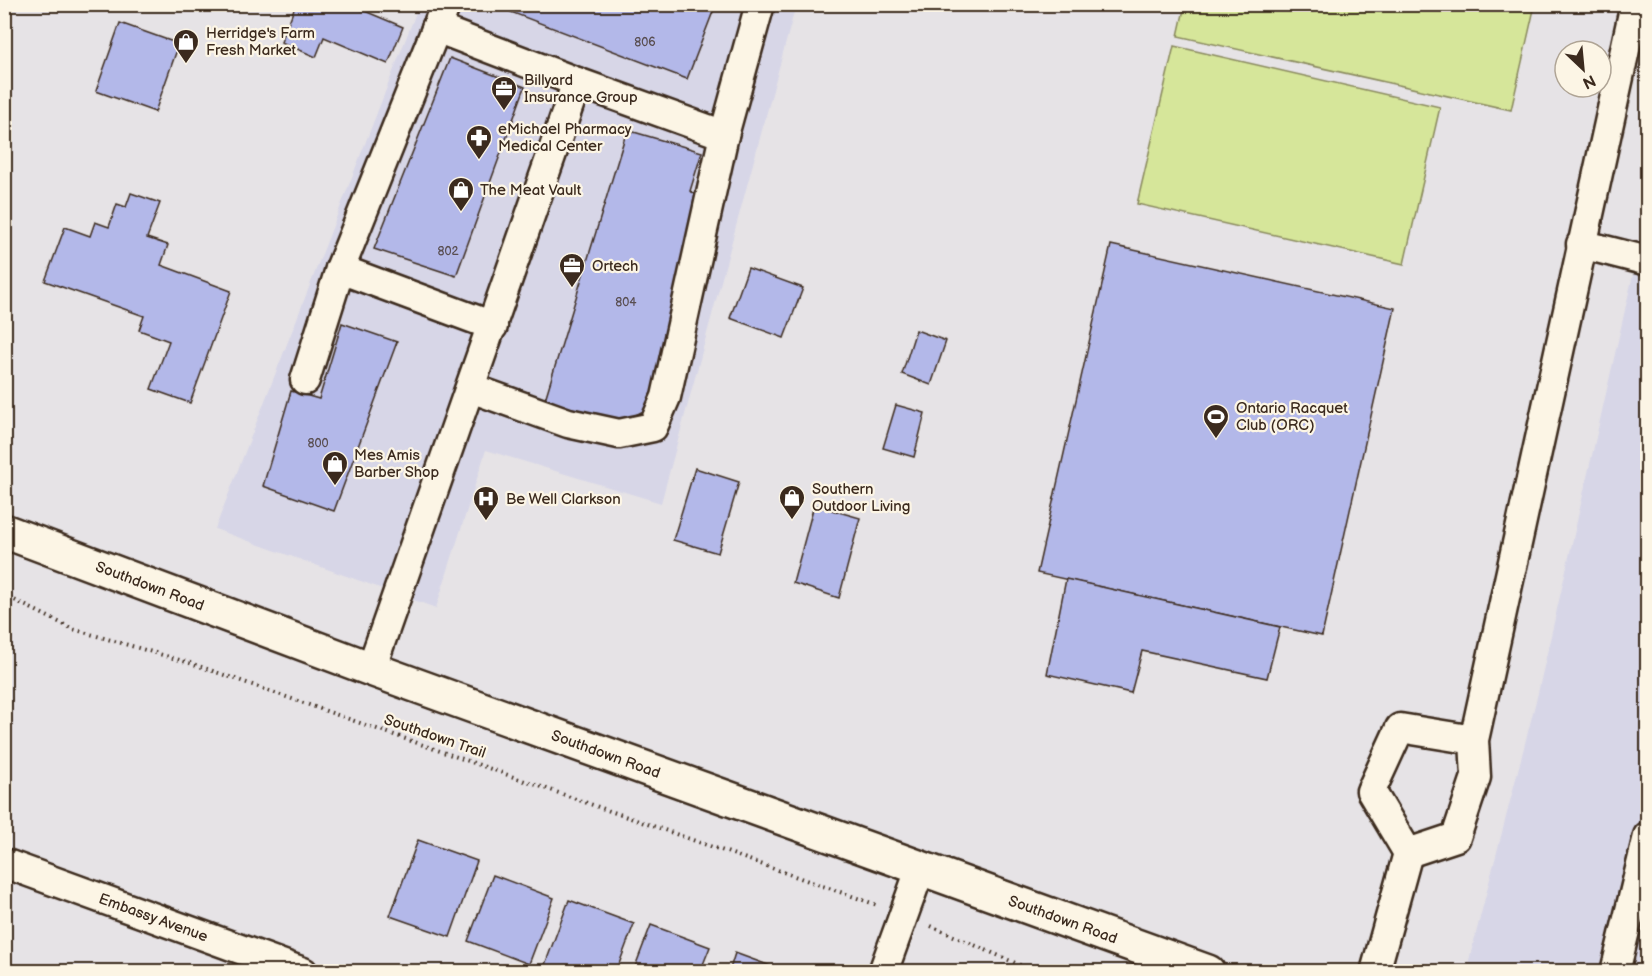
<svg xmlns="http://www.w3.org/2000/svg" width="1652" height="976" font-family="'Balsamiq Sans',sans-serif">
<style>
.built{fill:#d7d6e7}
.green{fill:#d6e69a;stroke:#88885c;stroke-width:1.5}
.building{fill:#b3b8e9;stroke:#3b2a1e;stroke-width:1.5}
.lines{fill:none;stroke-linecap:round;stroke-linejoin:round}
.minor-casing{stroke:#3b2a1e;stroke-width:33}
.major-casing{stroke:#3b2a1e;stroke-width:38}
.path{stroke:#3b2a1e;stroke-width:4;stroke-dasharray:1.5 4.5;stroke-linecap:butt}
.minor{stroke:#fcf5e5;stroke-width:28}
.major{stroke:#fcf5e5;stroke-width:33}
.labels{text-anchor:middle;stroke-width:4.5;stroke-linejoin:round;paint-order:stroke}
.number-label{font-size:12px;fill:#594e51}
.poi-label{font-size:15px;fill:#3b2a1e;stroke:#fcf5e5;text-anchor:start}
.street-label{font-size:15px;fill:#3b2a1e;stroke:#fcf5e5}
</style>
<rect width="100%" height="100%" fill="#e6e3e6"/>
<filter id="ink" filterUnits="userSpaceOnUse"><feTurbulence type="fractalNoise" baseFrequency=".0167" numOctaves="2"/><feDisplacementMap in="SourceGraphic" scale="12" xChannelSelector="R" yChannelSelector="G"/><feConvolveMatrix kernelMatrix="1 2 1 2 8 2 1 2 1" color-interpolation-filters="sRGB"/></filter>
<g filter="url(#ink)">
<!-- built -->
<g class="built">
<path d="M 419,5 L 796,5 L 661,503 L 486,450 L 436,608 L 215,529 Z"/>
<path d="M 1647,213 L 1647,971 L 1466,972 L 1538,693 Z"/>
</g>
<!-- green -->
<g class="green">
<path d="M 1185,5 L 1185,4 L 1535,5 L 1511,110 L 1178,36 Z"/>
<path d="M 1174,46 L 1440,107 L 1404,264 L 1137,204 Z"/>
</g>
<!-- building -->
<g class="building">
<path d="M 296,4 L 348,4 L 403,27 L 388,64 L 324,37 L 316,57 L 281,42 Z"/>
<path d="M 490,4 L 716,4 L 687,79 Z"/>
<path d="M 120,23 L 179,44 L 155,112 L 96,91 Z"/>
<path d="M 450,58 L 525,87 L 456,276 L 374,249 Z"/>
<path d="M 627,130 L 702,152 L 690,191 L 704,198 L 651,407 L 613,427 L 543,406 Z"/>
<path d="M 131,193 L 160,203 L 147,238 L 168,245 L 161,265 L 231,291 L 190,403 L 151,389 L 169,341 L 139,330 L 144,316 L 45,281 L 65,227 L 90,236 L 95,222 L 109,227 L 117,204 L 126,207 Z"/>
<path d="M 1111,245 L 1395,308 L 1322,636 L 1037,573 Z"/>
<path d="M 748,268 L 803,288 L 784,338 L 730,318 Z"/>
<path d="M 342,323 L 397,342 L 334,511 L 263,486 L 291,391 L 319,399 Z"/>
<path d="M 916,330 L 946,341 L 931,385 L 902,374 Z"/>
<path d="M 896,405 L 925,413 L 914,457 L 883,448 Z"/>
<path d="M 695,468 L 739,482 L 718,553 L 673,540 Z"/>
<path d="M 814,505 L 860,518 L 839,598 L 793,583 Z"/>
<path d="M 1066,579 L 1280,627 L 1267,678 L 1142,651 L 1131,693 L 1047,674 Z"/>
<path d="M 418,840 L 477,861 L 450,937 L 390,916 Z"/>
<path d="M 493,875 L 554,898 L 529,964 L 468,941 Z"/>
<path d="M 569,900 L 634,924 L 616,972 L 548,972 L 543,970 Z"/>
<path d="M 651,925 L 710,947 L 700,972 L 633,972 Z"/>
<path d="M 735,953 L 787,972 L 729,972 Z"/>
</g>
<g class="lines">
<defs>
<g id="minor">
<path d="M 436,28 L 577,82 L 724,135"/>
<path d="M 1581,244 L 1648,261"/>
<path d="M 340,269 L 493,326"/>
<path d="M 305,380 L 340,269 L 446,4"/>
<path d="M 471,388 L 568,423 L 619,434 L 653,427 L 666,397 L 724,135 L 760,4"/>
<path d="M 371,669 L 577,82"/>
<path d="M 1474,740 L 1400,728 L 1371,791 L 1408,853 L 1456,837 L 1476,777 L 1474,740 L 1635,4"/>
<path id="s1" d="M 4,863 L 303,972"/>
<path d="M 883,972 L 921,867"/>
<path d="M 1375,972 L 1408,853"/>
<path d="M 1615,972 L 1648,836"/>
</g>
<g id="major">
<path id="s2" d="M 4,531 L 371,669 L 1208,972"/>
</g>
</defs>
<!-- minor casing -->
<use href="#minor" class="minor-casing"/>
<!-- major casing -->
<use href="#major" class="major-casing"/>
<!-- path -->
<g class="path">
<path d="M 4,595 L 73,629 L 190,663 L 877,905"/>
<path d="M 931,926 L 1036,972"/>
</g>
<!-- minor -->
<use href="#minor" class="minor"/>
<!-- major -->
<use href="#major" class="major"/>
</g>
</g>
<!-- icons -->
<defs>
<symbol id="shop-pin" viewBox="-11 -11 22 30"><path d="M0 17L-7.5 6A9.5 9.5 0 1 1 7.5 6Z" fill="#3b2a1e" stroke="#fcf5e5"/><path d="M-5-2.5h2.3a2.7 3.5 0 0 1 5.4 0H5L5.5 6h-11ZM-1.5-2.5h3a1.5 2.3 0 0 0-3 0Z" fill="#fff"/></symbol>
<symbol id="office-pin" viewBox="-11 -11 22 30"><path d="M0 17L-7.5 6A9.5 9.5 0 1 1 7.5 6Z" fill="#3b2a1e" stroke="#fcf5e5"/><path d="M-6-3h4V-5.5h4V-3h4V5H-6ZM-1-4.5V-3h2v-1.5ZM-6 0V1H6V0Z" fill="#fff"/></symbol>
<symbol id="pharmacy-pin" viewBox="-11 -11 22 30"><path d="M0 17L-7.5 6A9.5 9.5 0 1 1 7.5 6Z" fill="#3b2a1e" stroke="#fcf5e5"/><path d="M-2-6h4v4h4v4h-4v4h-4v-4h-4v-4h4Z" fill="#fff"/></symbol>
<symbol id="stadium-pin" viewBox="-11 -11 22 30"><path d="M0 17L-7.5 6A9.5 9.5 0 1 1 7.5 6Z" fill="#3b2a1e" stroke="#fcf5e5"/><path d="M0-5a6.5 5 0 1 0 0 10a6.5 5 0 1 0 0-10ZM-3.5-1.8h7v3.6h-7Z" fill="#fff"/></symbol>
<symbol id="hospital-pin" viewBox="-11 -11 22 30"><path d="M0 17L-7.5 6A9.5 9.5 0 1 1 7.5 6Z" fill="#3b2a1e" stroke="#fcf5e5"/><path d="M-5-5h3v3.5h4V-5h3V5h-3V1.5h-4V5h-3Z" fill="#fff"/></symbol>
</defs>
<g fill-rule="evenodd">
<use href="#shop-pin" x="171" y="27" width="30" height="40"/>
<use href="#office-pin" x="489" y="74" width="30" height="40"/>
<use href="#pharmacy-pin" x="464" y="123" width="30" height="40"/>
<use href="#shop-pin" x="446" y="175" width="30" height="40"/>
<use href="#office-pin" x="557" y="251" width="30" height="40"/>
<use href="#stadium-pin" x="1201" y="402" width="30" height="40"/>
<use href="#shop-pin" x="320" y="449" width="30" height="40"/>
<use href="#shop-pin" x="777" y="483" width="30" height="40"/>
<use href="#hospital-pin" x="471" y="484" width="30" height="40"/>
</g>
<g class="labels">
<!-- number labels -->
<g class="number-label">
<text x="645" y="46">806</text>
<text x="448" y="255">802</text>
<text x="626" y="306">804</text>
<text x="318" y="447">800</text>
</g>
<!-- poi labels -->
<g class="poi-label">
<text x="206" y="38">Herridge's Farm<tspan x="206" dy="17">Fresh Market</tspan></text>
<text x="524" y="85">Billyard<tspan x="524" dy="17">Insurance Group</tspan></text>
<text x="498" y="134">eMichael Pharmacy<tspan x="498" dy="17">Medical Center</tspan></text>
<text x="480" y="195">The Meat Vault</text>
<text x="592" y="271">Ortech</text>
<text x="1236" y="413">Ontario Racquet<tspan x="1236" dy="17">Club (ORC)</tspan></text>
<text x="354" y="460">Mes Amis<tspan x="354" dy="17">Barber Shop</tspan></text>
<text x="812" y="494">Southern<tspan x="812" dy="17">Outdoor Living</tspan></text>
<text x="506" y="504">Be Well Clarkson</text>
</g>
<!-- street labels -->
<g class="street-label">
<text dy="5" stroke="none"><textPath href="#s2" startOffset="156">Southdown Road</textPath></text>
<text transform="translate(435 736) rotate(19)" y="5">Southdown Trail</text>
<text dy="5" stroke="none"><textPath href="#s2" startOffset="642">Southdown Road</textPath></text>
<text dy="5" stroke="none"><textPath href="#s1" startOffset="159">Embassy Avenue</textPath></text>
<text dy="5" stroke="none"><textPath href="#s2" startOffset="1128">Southdown Road</textPath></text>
</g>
</g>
<!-- margin -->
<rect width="1652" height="976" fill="none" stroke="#fcf5e5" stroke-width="24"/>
<rect x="12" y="12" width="1628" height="952" fill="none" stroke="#3b2a1e" stroke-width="2" filter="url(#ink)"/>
<!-- north arrow -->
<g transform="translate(1583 69) rotate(154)"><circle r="28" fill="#fcf5e5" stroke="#afa495" stroke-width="1.5"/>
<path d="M0-4.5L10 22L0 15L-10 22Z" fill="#3b2a1e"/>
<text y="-9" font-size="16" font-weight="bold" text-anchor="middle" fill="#3b2a1e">N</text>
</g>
</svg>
